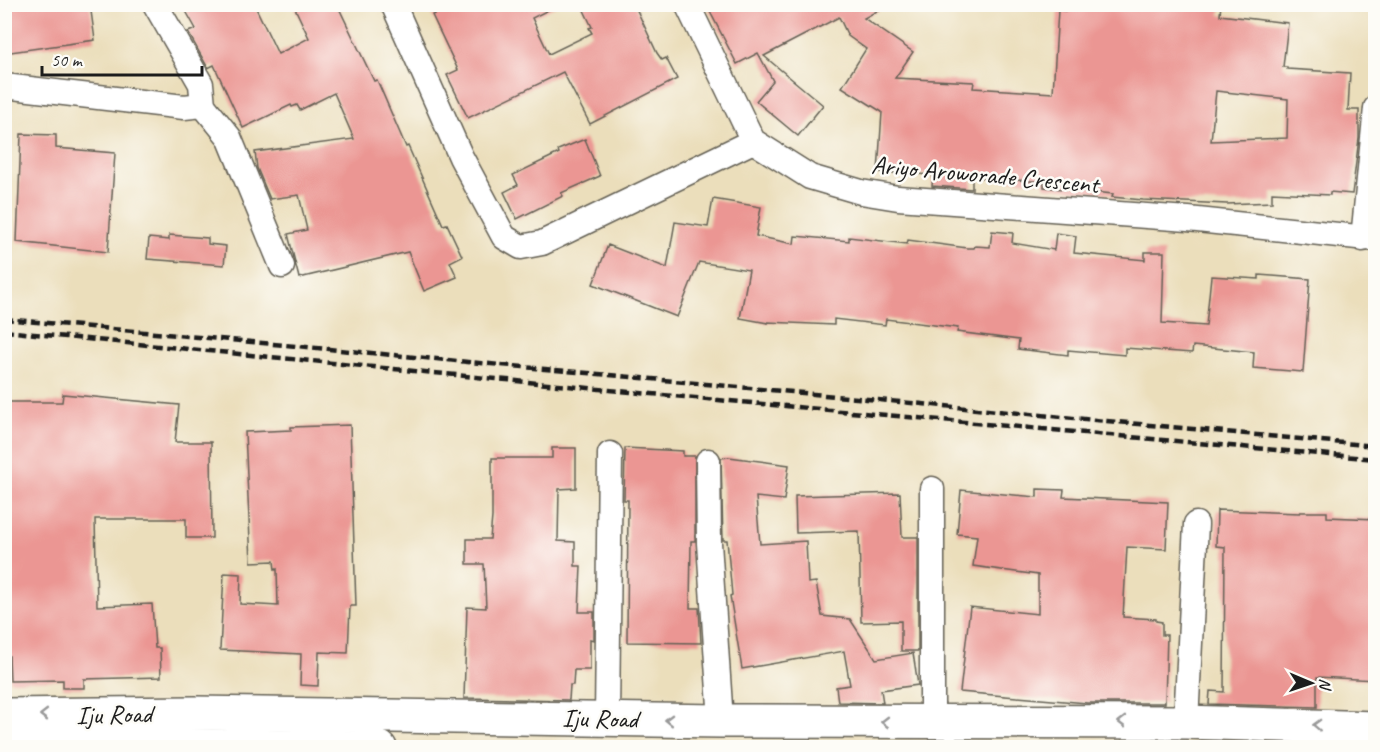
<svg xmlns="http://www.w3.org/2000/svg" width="1380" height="752" font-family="Caveat,sans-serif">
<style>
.building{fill:#eb9693;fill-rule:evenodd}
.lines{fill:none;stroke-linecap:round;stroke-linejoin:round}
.street-casing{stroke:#646054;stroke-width:27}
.secondary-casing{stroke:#646054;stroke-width:36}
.street{stroke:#fff;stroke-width:24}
.secondary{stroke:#fff;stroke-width:33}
.rail{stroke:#1c1c1c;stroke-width:4.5;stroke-dasharray:9 4.5;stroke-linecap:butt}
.oneway{stroke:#999}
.labels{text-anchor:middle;stroke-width:5;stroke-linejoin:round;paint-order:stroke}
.street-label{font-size:26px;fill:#1c1c1c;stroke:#fdfcf7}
</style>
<rect width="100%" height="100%" fill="#fdfcf7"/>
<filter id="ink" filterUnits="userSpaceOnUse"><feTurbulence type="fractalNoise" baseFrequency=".0167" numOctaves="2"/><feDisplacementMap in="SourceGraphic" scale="12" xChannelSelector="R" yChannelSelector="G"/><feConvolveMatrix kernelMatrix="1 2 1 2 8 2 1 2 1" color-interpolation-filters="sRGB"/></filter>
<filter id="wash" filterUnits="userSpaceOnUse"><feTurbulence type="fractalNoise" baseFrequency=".008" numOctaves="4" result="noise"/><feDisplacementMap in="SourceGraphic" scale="24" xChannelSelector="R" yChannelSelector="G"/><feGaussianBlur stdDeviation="1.35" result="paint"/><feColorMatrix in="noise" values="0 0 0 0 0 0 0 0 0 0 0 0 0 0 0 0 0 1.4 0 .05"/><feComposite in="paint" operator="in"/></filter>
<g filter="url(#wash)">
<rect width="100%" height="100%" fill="#ebdebb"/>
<g id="blocks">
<!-- building -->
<g class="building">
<path d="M 4,4 L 90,4 L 95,40 L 4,53 Z"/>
<path d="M 182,4 L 254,4 L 278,54 L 309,38 L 293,4 L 337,4 L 374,81 L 377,80 L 406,147 L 408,146 L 443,225 L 447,224 L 462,256 L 450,262 L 457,277 L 424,291 L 408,252 L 299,278 L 288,234 L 307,230 L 299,195 L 270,199 L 257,168 L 255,152 L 354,139 L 334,93 L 300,110 L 297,105 L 292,107 L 291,105 L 243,128 L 214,65 L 208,68 L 188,32 L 196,29 Z"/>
<path d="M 453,4 L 560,4 L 532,18 L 549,54 L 592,33 L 589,28 L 592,27 L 581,4 L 634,4 L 657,53 L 662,60 L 666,58 L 677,79 L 590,124 L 563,72 L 468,118 L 447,75 L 458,70 L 432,15 Z"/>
<path d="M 706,4 L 890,4 L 864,18 L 913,52 L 895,78 L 974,82 L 973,88 L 1053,93 L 1058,10 L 1065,11 L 1065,4 L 1101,4 L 1135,8 L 1135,4 L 1221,4 L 1220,15 L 1288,23 L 1283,67 L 1287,67 L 1287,69 L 1350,73 L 1348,110 L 1359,110 L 1359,138 L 1352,194 L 1330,192 L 1330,195 L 1272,192 L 1272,202 L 1227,204 L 1143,200 L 1112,197 L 1113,194 L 1044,187 L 1044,182 L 972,177 L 972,189 L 932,186 L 933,175 L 878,172 L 882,112 L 842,87 L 866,49 L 848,36 L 839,17 L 764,56 L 823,105 L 798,136 L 756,101 L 773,81 L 758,53 L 737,64 ZM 1216,91 L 1288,99 L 1287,138 L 1211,141 Z"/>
<path d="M 21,134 L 56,135 L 56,148 L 115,153 L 108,252 L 17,242 Z"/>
<path d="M 585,139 L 600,176 L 561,193 L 563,196 L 517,219 L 504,192 L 518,185 L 513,175 L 559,153 L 558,150 Z"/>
<path d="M 713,199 L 761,207 L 756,236 L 794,244 L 795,236 L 849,241 L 849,237 L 907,244 L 908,240 L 967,248 L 974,248 L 975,246 L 990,247 L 992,231 L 1013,233 L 1012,243 L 1054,250 L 1056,233 L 1076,236 L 1074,253 L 1145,260 L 1145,252 L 1164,252 L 1162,323 L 1206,326 L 1211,276 L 1259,279 L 1259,275 L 1310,279 L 1303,372 L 1253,368 L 1254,352 L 1193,346 L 1192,353 L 1125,348 L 1125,355 L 1068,350 L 1068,355 L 1018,349 L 1019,340 L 957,332 L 958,328 L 886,319 L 885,325 L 834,319 L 834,325 L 768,322 L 768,323 L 740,318 L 749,270 L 699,262 L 677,317 L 593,284 L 608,245 L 667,268 L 675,222 L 708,227 Z"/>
<path d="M 169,235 L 208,238 L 208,244 L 226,246 L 224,265 L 147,259 L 149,238 L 169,240 Z"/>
<path d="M 63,394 L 179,405 L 175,442 L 211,442 L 212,538 L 186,538 L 186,519 L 95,519 L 97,606 L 152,604 L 155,648 L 160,648 L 161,677 L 84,679 L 84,688 L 63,688 L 63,680 L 10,681 L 9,656 L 4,656 L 4,402 L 62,402 Z"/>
<path d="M 350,425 L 356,606 L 350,606 L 348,653 L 319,652 L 318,686 L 300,685 L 301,654 L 220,650 L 224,573 L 241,574 L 240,604 L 278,606 L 277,569 L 275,570 L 274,561 L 251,562 L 245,432 L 291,430 L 291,427 Z"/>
<path d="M 552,448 L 576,448 L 576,488 L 559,489 L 558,541 L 575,542 L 575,566 L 581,566 L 579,612 L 594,612 L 594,640 L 590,639 L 590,670 L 574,670 L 573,685 L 570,685 L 569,700 L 464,698 L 467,607 L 486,608 L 484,564 L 467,564 L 467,539 L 490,539 L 492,517 L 492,458 L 552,458 Z"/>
<path d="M 625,448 L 683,451 L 683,456 L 695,456 L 695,541 L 691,541 L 690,608 L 699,608 L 701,643 L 627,642 L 628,500 L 624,500 Z"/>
<path d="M 729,457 L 789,465 L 784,500 L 756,497 L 760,544 L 806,541 L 808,583 L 816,582 L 822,616 L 850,619 L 876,659 L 913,653 L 918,685 L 881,690 L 883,703 L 838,702 L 836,687 L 850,685 L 844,651 L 742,669 L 730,596 L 732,595 L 727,540 L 723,540 L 721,458 Z"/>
<path d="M 1037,489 L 1064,490 L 1063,497 L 1168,502 L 1166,549 L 1127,547 L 1123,617 L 1156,619 L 1156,621 L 1162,622 L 1162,635 L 1167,635 L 1165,703 L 1087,703 L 960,692 L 970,607 L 1038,614 L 1038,575 L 973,566 L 977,536 L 957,534 L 961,490 L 1037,497 Z"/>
<path d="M 900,493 L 902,537 L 918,537 L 918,651 L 901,651 L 901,621 L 861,622 L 859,531 L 796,533 L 795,496 Z"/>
<path d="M 1217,510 L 1300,513 L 1300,512 L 1327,512 L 1327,517 L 1376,519 L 1376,680 L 1317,677 L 1317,707 L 1209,704 L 1210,691 L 1224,692 L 1225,547 L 1216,546 Z"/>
</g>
</g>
</g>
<g filter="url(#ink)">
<use href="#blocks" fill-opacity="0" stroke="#646054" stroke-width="1.5"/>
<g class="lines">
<defs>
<g id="street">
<path d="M 155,4 L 201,84 L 203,105"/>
<path d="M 393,4 L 461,157 L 504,237 L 521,247 L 542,243 L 753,141"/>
<path d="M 687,4 L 753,141 L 810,177 L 861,192 L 898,198 L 1188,219 L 1376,239"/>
<path d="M 4,86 L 184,107 L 203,105"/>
<path d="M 203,105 L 229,137 L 282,266"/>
<path d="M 1363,239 L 1376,108"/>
<path d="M 708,461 L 709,543 L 721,721"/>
<path d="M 607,718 L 610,454"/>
<path d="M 1186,722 L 1196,524"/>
<path d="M 932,723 L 932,489"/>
</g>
<g id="secondary">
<path d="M 4,715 L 195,713 L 721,721 L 1186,722 L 1376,728"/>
<path d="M 4,743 L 380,748"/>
</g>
</defs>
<!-- street casing -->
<use href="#street" class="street-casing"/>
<!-- secondary casing -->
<use href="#secondary" class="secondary-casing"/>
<!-- street -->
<use href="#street" class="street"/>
<!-- secondary -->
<use href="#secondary" class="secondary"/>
<!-- rail -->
<g class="rail">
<path d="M 4,319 L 1376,446"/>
<path d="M 4,331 L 640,393 L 1376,459"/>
</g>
</g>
<!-- one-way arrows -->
<defs><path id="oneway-chevron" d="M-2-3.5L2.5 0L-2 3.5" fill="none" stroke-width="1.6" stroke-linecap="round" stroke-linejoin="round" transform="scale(1.5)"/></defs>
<g class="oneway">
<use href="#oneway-chevron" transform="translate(44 715) rotate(180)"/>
<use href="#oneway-chevron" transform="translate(669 720) rotate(-179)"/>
<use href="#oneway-chevron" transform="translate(885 722) rotate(-180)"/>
<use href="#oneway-chevron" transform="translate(1122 722) rotate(180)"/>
<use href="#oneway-chevron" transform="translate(1317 725) rotate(-178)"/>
</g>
</g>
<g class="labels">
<!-- street labels -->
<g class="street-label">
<text transform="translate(985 174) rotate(5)" y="9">Ariyo Aroworade Crescent</text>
<text transform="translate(114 714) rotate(-1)" y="9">Iju Road</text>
<text transform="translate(600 718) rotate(1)" y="9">Iju Road</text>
</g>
</g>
<!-- margin -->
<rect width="1380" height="752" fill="none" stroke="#fdfcf7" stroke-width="24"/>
<!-- north arrow -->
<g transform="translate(1311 683) rotate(92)" stroke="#fdfcf7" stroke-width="4.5" paint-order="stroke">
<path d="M0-4.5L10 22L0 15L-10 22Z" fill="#1c1c1c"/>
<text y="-9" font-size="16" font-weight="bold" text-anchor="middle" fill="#1c1c1c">N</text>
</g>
<!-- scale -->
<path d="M42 66v9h160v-9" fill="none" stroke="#1c1c1c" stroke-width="3"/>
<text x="51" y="66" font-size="18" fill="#1c1c1c" stroke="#fdfcf7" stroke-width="4.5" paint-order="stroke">50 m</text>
</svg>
